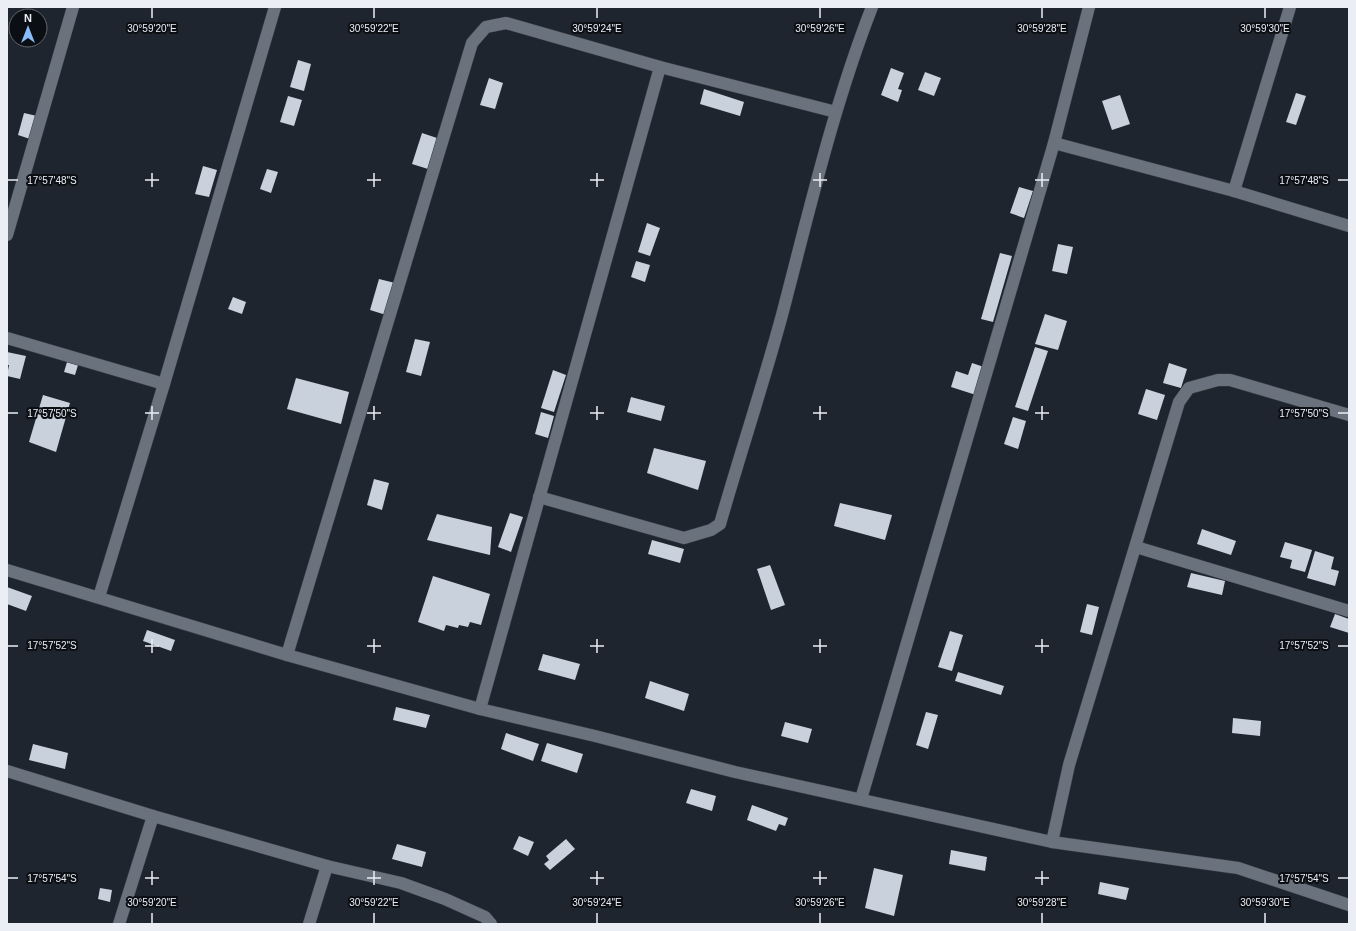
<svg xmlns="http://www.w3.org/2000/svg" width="1356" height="931" font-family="Arial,sans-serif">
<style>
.building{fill:#c8d1dc}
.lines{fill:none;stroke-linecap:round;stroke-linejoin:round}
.minor-casing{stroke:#3a4047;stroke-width:13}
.minor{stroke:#6a727d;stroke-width:12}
.ticks{fill:none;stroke:#ebeff5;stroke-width:1.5}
.ticks-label{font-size:10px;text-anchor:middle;fill:#ebeff5;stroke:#0b0e12;stroke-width:4;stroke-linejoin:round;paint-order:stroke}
</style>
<rect width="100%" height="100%" fill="#1f252e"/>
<!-- building -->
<g class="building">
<path d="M 298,60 L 311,64 L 304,91 L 290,87 Z"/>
<path d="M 891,68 L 904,73 L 898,89 L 902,90 L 898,102 L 881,95 Z"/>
<path d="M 925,72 L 941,78 L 934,96 L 918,90 Z"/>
<path d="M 489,78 L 503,83 L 495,109 L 480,105 Z"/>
<path d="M 704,89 L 744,102 L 740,116 L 700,104 Z"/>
<path d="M 1296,93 L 1306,96 L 1296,125 L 1286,122 Z"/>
<path d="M 1120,95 L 1130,124 L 1112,130 L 1102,101 Z"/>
<path d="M 288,96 L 302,100 L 294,126 L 280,122 Z"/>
<path d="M 24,113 L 37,116 L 30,139 L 18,135 Z"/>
<path d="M 422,133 L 437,138 L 428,169 L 412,164 Z"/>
<path d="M 203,166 L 217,170 L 209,197 L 195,194 Z"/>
<path d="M 267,169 L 278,172 L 271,193 L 260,189 Z"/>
<path d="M 1019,187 L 1033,191 L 1024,218 L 1010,213 Z"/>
<path d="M 647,223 L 660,228 L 650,256 L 638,252 Z"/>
<path d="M 1058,244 L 1073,247 L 1067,274 L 1052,271 Z"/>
<path d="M 1000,253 L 1012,256 L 993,322 L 981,319 Z"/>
<path d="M 636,261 L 650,265 L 645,282 L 631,277 Z"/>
<path d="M 379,279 L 395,283 L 386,315 L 370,310 Z"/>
<path d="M 233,297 L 246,302 L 242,314 L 228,309 Z"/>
<path d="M 1045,314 L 1067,321 L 1058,350 L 1035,344 Z"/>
<path d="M 415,339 L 430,342 L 421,376 L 406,372 Z"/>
<path d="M 1035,347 L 1048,351 L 1028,411 L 1015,407 Z"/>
<path d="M 7,352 L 26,356 L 20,379 L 7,376 L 9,365 L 7,365 Z"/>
<path d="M 67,362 L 78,365 L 75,375 L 64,372 Z"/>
<path d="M 972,363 L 984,367 L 976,395 L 951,387 L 956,371 L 968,375 Z"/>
<path d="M 1169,363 L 1187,369 L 1181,388 L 1163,383 Z"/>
<path d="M 553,370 L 566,375 L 554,412 L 541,408 Z"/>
<path d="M 296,378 L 349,392 L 341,424 L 287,409 Z"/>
<path d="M 1146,389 L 1165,395 L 1157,420 L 1138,414 Z"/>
<path d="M 43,395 L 70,403 L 56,452 L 29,442 Z"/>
<path d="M 631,397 L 665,406 L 661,421 L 627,412 Z"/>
<path d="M 541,412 L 554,416 L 548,438 L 535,434 Z"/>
<path d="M 1013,417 L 1026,421 L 1018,449 L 1004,444 Z"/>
<path d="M 654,448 L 706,461 L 698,490 L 647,473 Z"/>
<path d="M 374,479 L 389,483 L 382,510 L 367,505 Z"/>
<path d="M 840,503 L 892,515 L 885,540 L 834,526 Z"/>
<path d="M 510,513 L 523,517 L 511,552 L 498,547 Z"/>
<path d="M 437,514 L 492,527 L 490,555 L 427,540 Z"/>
<path d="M 1202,529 L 1236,541 L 1231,555 L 1197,544 Z"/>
<path d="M 652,540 L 684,549 L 680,563 L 648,554 Z"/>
<path d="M 1285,542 L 1312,550 L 1305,572 L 1290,568 L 1292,560 L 1280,557 Z"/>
<path d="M 1315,551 L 1334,557 L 1331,569 L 1339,571 L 1335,586 L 1307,578 Z"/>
<path d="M 770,565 L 785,605 L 771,610 L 757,569 Z"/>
<path d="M 1191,573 L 1225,581 L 1222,595 L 1187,587 Z"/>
<path d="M 433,576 L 490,594 L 481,625 L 470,622 L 468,627 L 459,625 L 458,628 L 446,625 L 444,631 L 418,622 Z"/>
<path d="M 7,587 L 32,596 L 26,611 L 7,604 Z"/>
<path d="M 1087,604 L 1099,607 L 1092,635 L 1080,632 Z"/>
<path d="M 1335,614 L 1349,619 L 1349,633 L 1330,627 Z"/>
<path d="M 147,630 L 175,640 L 171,651 L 143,641 Z"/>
<path d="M 950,631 L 963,635 L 952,671 L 938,667 Z"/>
<path d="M 543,654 L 580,664 L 575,680 L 538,670 Z"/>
<path d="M 958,672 L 1004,686 L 1001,695 L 955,681 Z"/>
<path d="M 650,681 L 689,694 L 684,711 L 645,698 Z"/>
<path d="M 396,707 L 430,715 L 426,728 L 393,720 Z"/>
<path d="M 926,712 L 938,715 L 928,749 L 916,745 Z"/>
<path d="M 1233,718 L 1261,721 L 1260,736 L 1232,733 Z"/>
<path d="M 785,722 L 812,729 L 808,743 L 781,736 Z"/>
<path d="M 506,733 L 539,744 L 533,761 L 501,749 Z"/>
<path d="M 547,743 L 583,754 L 577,773 L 541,761 Z"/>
<path d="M 33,744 L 68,753 L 65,769 L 29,760 Z"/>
<path d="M 691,789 L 716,796 L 712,811 L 686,803 Z"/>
<path d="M 752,805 L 788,818 L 785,826 L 779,824 L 776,831 L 747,820 Z"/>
<path d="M 519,836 L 534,842 L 528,856 L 513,849 Z"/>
<path d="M 566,839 L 575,849 L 550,870 L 544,864 L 549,860 L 546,856 Z"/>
<path d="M 397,844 L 426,852 L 422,867 L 392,859 Z"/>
<path d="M 951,850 L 987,857 L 985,871 L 949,864 Z"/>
<path d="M 874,868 L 903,875 L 894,916 L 865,908 Z"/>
<path d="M 1100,882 L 1129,888 L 1126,900 L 1098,894 Z"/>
<path d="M 100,888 L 112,890 L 110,902 L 98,899 Z"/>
</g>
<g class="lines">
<defs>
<g id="minor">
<path d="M 1054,143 L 1234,191 L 1349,226"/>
<path d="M 1234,191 L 1290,7"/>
<path d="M 7,235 L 73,7"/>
<path d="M 7,338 L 164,384"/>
<path d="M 539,497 L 684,538 L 711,530 L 720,524 C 740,454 763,385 782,315 C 809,212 833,107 872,7"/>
<path d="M 1136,547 L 1349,611"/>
<path d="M 7,570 L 287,655 L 480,709 L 595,736 L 735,772 L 1052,842 L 1238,868 L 1349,905"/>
<path d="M 99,597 L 164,384 L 275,7"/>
<path d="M 287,655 L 472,43 L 486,27 L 506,23 L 660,67 L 836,112"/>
<path d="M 480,709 L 660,67"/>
<path d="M 7,771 L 153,816"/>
<path d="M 861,799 L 1054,143 L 1089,7"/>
<path d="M 1052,842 L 1069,765 L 1179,402 L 1189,388 L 1218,380 L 1230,380 L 1349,415"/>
<path d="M 119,924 L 153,816 L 327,866 L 401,883 L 445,899 L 485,917 L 491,924"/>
<path d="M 309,924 L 327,866"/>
</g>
</defs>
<!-- minor casing -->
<use href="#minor" class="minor-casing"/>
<!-- minor -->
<use href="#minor" class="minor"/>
</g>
<!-- ticks -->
<path class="ticks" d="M 152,8 L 152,18M 374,8 L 374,18M 597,8 L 597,18M 820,8 L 820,18M 1042,8 L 1042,18M 1265,8 L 1265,18M 152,173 L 152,187M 374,173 L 374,187M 597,173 L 597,187M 820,173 L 820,187M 1042,173 L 1042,187M 8,180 L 18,180M 145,180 L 159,180M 367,180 L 381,180M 590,180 L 604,180M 813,180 L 827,180M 1035,180 L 1049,180M 1338,180 L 1348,180M 152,406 L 152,420M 374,406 L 374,420M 597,406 L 597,420M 820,406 L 820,420M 1042,406 L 1042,420M 8,413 L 18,413M 145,413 L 159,413M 367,413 L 381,413M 590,413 L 604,413M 813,413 L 827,413M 1035,413 L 1049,413M 1338,413 L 1348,413M 152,639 L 152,653M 374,639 L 374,653M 597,639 L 597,653M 820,639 L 820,653M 1042,639 L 1042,653M 8,646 L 18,646M 145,646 L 159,646M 367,646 L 381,646M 590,646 L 604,646M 813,646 L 827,646M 1035,646 L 1049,646M 1338,646 L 1348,646M 152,871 L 152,885M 374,871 L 374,885M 597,871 L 597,885M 820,871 L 820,885M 1042,871 L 1042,885M 8,878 L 18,878M 145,878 L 159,878M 367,878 L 381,878M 590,878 L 604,878M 813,878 L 827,878M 1035,878 L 1049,878M 1338,878 L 1348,878M 152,913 L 152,923M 374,913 L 374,923M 597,913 L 597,923M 820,913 L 820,923M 1042,913 L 1042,923M 1265,913 L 1265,923"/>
<g class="ticks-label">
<text x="152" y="32">30°59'20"E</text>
<text x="374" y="32">30°59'22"E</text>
<text x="597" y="32">30°59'24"E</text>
<text x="820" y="32">30°59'26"E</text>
<text x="1042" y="32">30°59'28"E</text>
<text x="1265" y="32">30°59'30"E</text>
<text x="52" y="184">17°57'48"S</text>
<text x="1304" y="184">17°57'48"S</text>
<text x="52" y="417">17°57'50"S</text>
<text x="1304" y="417">17°57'50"S</text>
<text x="52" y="649">17°57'52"S</text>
<text x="1304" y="649">17°57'52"S</text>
<text x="52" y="882">17°57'54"S</text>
<text x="1304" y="882">17°57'54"S</text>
<text x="152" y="906">30°59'20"E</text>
<text x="374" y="906">30°59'22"E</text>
<text x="597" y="906">30°59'24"E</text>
<text x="820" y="906">30°59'26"E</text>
<text x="1042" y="906">30°59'28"E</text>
<text x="1265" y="906">30°59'30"E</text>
</g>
<!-- border -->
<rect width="1356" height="931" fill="none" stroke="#ebeff5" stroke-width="16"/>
<!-- north arrow -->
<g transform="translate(28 28)"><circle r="19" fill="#0b0e12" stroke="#65686d"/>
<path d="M0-3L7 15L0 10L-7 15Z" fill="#87bbfb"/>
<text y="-6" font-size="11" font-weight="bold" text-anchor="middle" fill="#ebeff5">N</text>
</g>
</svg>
